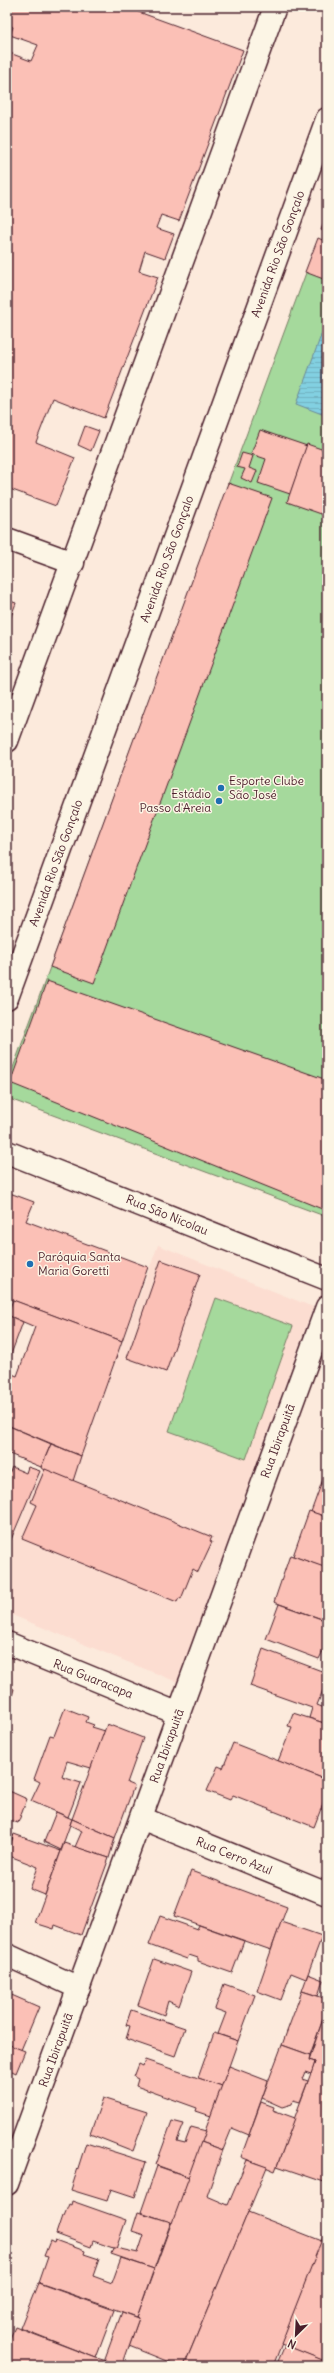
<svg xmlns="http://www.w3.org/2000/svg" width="334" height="2373" font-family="Delius,sans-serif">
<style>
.built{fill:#fcddd1}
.pitch{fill:#a5d99c;stroke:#787c64}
.water{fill:url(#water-rules);stroke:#6c8998}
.building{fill:#fbc0b6;stroke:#4a1f2b}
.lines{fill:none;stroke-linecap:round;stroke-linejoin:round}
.street-casing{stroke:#4a1f2b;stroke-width:25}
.secondary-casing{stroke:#4a1f2b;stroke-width:25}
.street{stroke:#fcf5e5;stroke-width:22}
.secondary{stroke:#fcf5e5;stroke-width:22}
.poi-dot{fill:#1f6fb2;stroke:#fcf5e5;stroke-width:1.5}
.labels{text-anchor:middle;stroke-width:3;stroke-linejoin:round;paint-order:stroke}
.street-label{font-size:12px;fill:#4a1f2b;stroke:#fcf5e5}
.poi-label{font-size:12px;fill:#4a1f2b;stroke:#fcf5e5;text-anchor:start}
</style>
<defs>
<pattern id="water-rules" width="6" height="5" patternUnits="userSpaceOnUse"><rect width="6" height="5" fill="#82d0e1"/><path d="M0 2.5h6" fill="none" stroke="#72b2c1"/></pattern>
</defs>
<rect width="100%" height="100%" fill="#fceadc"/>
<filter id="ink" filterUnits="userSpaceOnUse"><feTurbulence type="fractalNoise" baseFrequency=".025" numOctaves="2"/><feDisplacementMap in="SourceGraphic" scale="8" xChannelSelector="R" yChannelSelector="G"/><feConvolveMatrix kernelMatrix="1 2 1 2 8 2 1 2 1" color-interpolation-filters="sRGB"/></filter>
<g filter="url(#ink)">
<!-- built -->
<path class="built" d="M 158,1245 L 313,1307 L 177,1682 L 7,1613 L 7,1554 L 51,1444 L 81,1456 Z"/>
<!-- pitch -->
<g class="pitch">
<path d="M 317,243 L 327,247 L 327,1217 L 7,1098 L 7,1084 Z"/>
<path d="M 216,1298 L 293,1326 L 246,1459 L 169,1431 Z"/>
</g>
<!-- water -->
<path class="water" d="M 327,319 L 327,416 L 296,404 Z"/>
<!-- building -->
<g class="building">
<path d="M 7,7 L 125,7 L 243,50 L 179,221 L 161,215 L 156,228 L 174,234 L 165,258 L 145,251 L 139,271 L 158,277 L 104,418 L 53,398 L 36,442 L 75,458 L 56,506 L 7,488 L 7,116 L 9,111 L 7,111 L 7,52 L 31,61 L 38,45 L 10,35 L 13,27 L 7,25 Z"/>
<path d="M 327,214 L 327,232 L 321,230 Z"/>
<path d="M 318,238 L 327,242 L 326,280 L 305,272 Z"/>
<path d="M 85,426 L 99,431 L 91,451 L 78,445 Z"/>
<path d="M 260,430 L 307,446 L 290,494 L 258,483 L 266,459 L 251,454 Z"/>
<path d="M 307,444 L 327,451 L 327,516 L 287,502 Z"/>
<path d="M 242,453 L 253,456 L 249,468 L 257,471 L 252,483 L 241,478 L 245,469 L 237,467 Z"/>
<path d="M 228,483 L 272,498 L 94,983 L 50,967 Z"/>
<path d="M 7,600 L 16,603 L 7,627 Z"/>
<path d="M 47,981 L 327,1080 L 327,1211 L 10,1083 Z"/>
<path d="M 7,1192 L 34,1202 L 26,1221 L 148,1267 L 122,1341 L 7,1298 Z"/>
<path d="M 161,1260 L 200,1274 L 166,1372 L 127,1358 Z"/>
<path d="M 13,1300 L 122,1341 L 81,1456 L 7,1425 L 7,1372 L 17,1376 L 35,1327 L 7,1315 Z"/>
<path d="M 7,1315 L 23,1322 L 7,1365 Z"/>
<path d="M 9,1426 L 51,1444 L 41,1467 L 7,1453 Z"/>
<path d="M 51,1444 L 81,1456 L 73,1481 L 41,1468 Z"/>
<path d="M 12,1467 L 26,1473 L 28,1467 L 40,1471 L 7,1549 L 7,1478 Z"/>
<path d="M 327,1468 L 327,1517 L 311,1512 Z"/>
<path d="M 45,1469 L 212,1537 L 210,1541 L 212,1542 L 198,1572 L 193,1569 L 181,1599 L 179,1598 L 177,1602 L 22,1539 L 37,1505 L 31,1502 Z"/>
<path d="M 309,1511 L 327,1517 L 327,1561 L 325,1568 L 293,1556 Z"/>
<path d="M 290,1555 L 327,1568 L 327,1615 L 324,1614 L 322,1619 L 274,1602 Z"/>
<path d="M 279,1604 L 327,1621 L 327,1643 L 319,1659 L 266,1639 Z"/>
<path d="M 263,1649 L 327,1673 L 325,1685 L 327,1686 L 327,1692 L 323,1690 L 317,1705 L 327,1709 L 327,1724 L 309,1718 L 312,1708 L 250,1686 Z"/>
<path d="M 7,1687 L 14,1689 L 12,1696 L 7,1694 Z"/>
<path d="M 65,1708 L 88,1717 L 86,1722 L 94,1725 L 92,1727 L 105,1731 L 91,1768 L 67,1761 L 62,1777 L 81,1783 L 68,1817 L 31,1801 L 40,1782 L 34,1779 L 50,1735 L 54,1736 Z"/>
<path d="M 293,1713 L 327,1724 L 327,1780 L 278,1761 L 292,1727 L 288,1726 Z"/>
<path d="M 107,1724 L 143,1738 L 127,1783 L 134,1786 L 115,1838 L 72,1819 Z"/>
<path d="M 233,1743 L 327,1780 L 327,1793 L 314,1827 L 233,1795 L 230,1800 L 207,1791 L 218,1766 L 223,1768 Z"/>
<path d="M 7,1790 L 27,1799 L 18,1823 L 7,1819 Z"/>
<path d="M 327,1793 L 327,1811 L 321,1809 Z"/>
<path d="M 56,1812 L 72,1819 L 61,1850 L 44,1842 Z"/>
<path d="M 72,1819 L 115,1838 L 109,1858 L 75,1847 L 82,1831 L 70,1825 Z"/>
<path d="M 7,1833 L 13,1836 L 7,1852 Z"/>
<path d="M 14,1834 L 61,1851 L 45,1895 L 30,1889 L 38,1867 L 7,1855 Z"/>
<path d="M 64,1843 L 109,1858 L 81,1935 L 55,1925 L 54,1929 L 35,1923 Z"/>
<path d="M 191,1871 L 287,1907 L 271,1950 L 174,1916 Z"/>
<path d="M 160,1916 L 197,1929 L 199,1925 L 244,1941 L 232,1973 L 198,1961 L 198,1958 L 189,1955 L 187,1959 L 149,1945 Z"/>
<path d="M 281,1922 L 322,1936 L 306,1979 L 291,1973 L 281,2000 L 257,1991 Z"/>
<path d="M 154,1959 L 191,1972 L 179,2006 L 168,2001 L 164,2015 L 138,2005 Z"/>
<path d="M 308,1974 L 323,1980 L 318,1996 L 302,1991 Z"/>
<path d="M 224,1984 L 255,1995 L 238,2041 L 218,2034 L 226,2013 L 215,2009 Z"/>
<path d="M 302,1991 L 327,1999 L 327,2020 L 323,2019 L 310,2055 L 282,2045 Z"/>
<path d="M 7,1993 L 39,2007 L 21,2050 L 7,2044 Z"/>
<path d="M 131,2010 L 185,2028 L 175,2056 L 126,2039 L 130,2026 L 126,2025 Z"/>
<path d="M 323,2019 L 327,2020 L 327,2183 L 277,2166 L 315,2062 L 309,2060 Z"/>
<path d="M 214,2033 L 238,2041 L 222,2086 L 198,2078 Z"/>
<path d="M 7,2044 L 25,2051 L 16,2073 L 10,2070 L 7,2078 Z"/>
<path d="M 282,2045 L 310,2055 L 309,2060 L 315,2062 L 311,2074 L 305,2072 L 302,2079 L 308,2081 L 300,2102 L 293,2100 L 292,2104 L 282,2107 L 262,2098 Z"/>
<path d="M 145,2060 L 222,2086 L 211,2116 L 196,2111 L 197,2108 L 136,2086 L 138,2079 L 134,2077 L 139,2064 L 143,2066 Z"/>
<path d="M 229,2066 L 268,2081 L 249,2135 L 232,2128 L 223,2150 L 201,2142 Z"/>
<path d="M 103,2098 L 147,2112 L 133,2151 L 90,2134 Z"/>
<path d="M 261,2102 L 274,2107 L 273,2110 L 295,2118 L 275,2171 L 241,2157 Z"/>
<path d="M 172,2121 L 184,2124 L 177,2141 L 185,2143 L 191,2127 L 206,2131 L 189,2177 L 156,2165 Z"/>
<path d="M 201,2142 L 223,2150 L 207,2196 L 228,2205 L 247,2160 L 267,2167 L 184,2366 L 179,2366 L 129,2346 L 139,2318 L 137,2317 Z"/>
<path d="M 86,2143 L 146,2162 L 135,2197 L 111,2189 L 107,2201 L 71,2190 Z"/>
<path d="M 157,2166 L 189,2177 L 172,2223 L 141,2212 Z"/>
<path d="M 72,2201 L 126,2220 L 116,2249 L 93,2241 L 91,2247 L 56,2234 L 62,2216 L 64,2216 L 69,2204 L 71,2205 Z"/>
<path d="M 138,2212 L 171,2222 L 154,2269 L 111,2254 L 113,2248 L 116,2248 L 138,2253 L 144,2235 L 132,2231 Z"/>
<path d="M 248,2212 L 322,2241 L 273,2366 L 184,2366 Z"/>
<path d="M 324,2234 L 327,2235 L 327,2362 L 281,2344 Z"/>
<path d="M 55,2240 L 85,2251 L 84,2254 L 99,2259 L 93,2276 L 112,2283 L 121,2258 L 154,2269 L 137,2317 L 39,2283 L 48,2257 L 44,2256 L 50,2241 L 54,2243 Z"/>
<path d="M 38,2283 L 114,2310 L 96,2358 L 20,2328 Z"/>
<path d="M 122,2312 L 139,2318 L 122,2366 L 118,2366 L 104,2361 Z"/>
<path d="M 15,2327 L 96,2358 L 107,2361 L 105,2366 L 7,2366 L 7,2345 Z"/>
<path d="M 285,2345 L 325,2361 L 323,2366 L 276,2366 Z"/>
</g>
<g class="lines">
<defs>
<g id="street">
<path d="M 7,539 L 73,563"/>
<path d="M 7,1643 L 179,1714"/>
<path d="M 141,1818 L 327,1894"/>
<path d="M 7,1955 L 79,1988"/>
<path d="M 7,2184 L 327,1307"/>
</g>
<g id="secondary">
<path d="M 7,741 L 275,7"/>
<path d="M 7,998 L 327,119"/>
<path d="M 7,1152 L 327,1279"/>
</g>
</defs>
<!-- street casing -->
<use href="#street" class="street-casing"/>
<!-- secondary casing -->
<use href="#secondary" class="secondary-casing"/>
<!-- street -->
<use href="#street" class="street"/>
<!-- secondary -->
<use href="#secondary" class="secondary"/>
</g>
</g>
<!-- markers -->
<g class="poi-dot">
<circle cx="221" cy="788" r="4"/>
<circle cx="219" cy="801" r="4"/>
<circle cx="30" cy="1264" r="4"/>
</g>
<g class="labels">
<!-- street labels -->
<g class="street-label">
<text transform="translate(278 254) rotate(-70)" y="4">Avenida Rio São Gonçalo</text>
<text transform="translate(167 559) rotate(-70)" y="4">Avenida Rio São Gonçalo</text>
<text transform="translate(56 863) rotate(-70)" y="4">Avenida Rio São Gonçalo</text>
<text transform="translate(167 1215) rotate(22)" y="4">Rua São Nicolau</text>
<text transform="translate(278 1441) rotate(-70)" y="4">Rua Ibirapuitã</text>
<text transform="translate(93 1679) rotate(22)" y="4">Rua Guaracapa</text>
<text transform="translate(167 1746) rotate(-70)" y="4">Rua Ibirapuitã</text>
<text transform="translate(234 1856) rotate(22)" y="4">Rua Cerro Azul</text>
<text transform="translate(56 2050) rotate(-70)" y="4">Rua Ibirapuitã</text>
</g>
<!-- poi labels -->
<g class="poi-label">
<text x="229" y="785">Esporte Clube<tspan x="229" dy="14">São José</tspan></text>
<text x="211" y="798" text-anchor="end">Estádio<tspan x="211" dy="14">Passo d'Areia</tspan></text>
<text x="38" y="1261">Paróquia Santa<tspan x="38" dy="14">Maria Goretti</tspan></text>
</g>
</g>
<!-- margin -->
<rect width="334" height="2373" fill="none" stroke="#fcf5e5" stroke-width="24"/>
<rect x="12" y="12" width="310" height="2349" fill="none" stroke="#4a1f2b" stroke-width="1.5" filter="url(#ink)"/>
<!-- north arrow -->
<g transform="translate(296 2335) rotate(204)" stroke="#fcf5e5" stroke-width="3" paint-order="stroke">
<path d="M0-3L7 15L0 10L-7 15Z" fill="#4a1f2b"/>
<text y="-6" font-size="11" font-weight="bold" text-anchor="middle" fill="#4a1f2b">N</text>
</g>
</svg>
